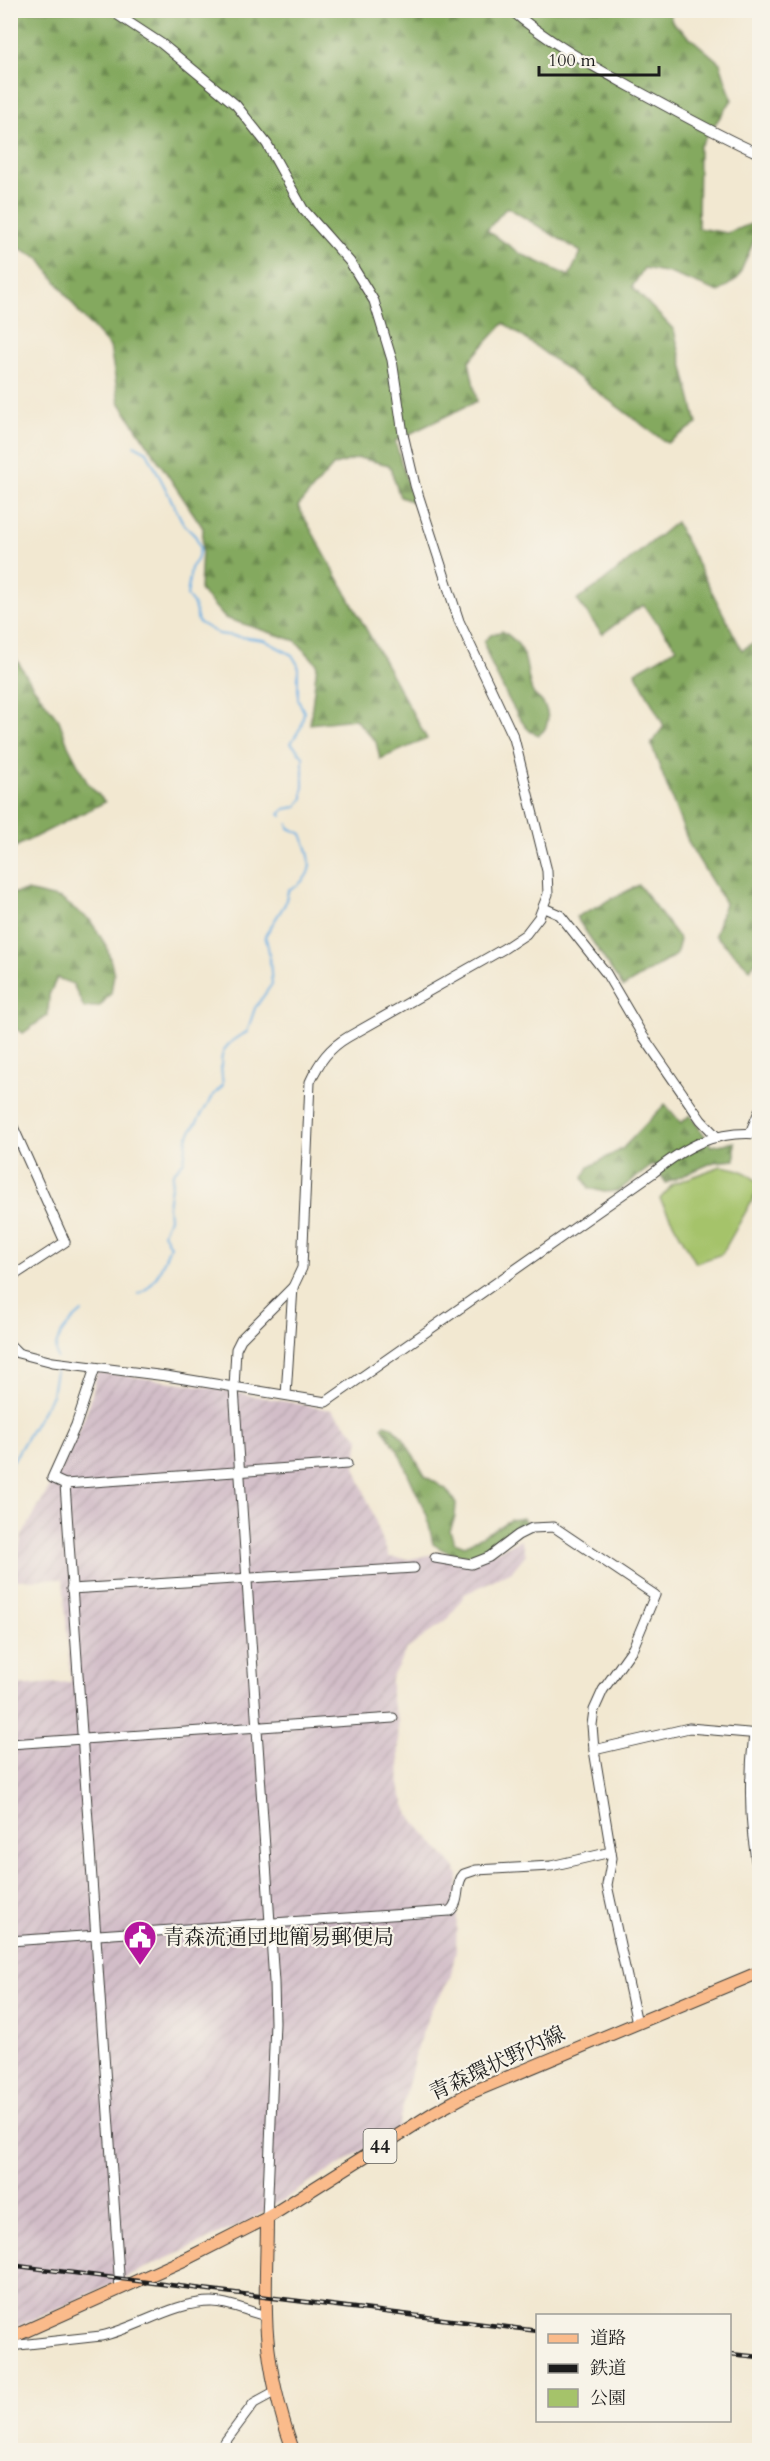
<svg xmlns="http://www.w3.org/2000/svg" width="770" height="2461" font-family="Cardo,'Noto Serif JP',serif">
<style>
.industrial{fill:url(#industrial-furrows)}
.forest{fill:url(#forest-firs);stroke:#50623d;stroke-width:1.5;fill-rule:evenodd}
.park{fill:#a5c36a;stroke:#607043;stroke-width:1.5}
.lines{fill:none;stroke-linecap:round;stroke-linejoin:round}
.stream{stroke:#6fb0e3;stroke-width:2}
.minor-casing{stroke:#3c3b37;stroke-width:11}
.major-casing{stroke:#3c3b37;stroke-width:14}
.minor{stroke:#fff;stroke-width:9}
.major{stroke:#fabb8b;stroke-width:12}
.rail-casing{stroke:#1c1c1c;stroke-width:4.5}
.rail{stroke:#f7f3e8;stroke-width:2;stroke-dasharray:7;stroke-linecap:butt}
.labels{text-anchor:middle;stroke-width:4.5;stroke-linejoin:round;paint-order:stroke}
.shield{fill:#f7f3e8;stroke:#5e5c59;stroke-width:1.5}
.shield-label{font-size:20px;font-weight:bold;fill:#1c1c1c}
.poi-label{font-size:21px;fill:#1c1c1c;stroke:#f7f3e8;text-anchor:start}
.street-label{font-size:21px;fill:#1c1c1c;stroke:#f7f3e8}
</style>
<defs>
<pattern id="industrial-furrows" width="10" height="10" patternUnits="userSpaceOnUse" patternTransform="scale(1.5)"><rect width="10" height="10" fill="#d2bdc8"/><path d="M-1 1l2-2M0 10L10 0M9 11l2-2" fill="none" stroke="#b4a2ab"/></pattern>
<pattern id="forest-firs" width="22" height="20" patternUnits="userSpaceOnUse" patternTransform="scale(1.5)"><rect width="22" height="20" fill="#84a95e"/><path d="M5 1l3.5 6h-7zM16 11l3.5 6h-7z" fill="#6b894d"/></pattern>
</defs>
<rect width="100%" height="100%" fill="#f7f3e8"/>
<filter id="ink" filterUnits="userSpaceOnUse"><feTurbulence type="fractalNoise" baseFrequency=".0167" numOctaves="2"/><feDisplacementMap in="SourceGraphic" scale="12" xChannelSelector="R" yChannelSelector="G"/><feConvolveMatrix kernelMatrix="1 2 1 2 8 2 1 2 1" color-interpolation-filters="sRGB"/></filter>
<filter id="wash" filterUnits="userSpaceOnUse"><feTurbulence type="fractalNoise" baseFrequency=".008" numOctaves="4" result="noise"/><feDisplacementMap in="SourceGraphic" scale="24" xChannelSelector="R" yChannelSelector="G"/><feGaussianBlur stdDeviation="1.35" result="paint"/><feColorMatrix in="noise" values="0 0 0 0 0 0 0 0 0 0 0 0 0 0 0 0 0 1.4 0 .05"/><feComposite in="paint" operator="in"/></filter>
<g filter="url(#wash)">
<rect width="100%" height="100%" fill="#f2e8d1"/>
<!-- industrial -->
<path class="industrial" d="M 97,1372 L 189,1384 L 332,1410 L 359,1438 L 355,1467 L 389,1557 L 410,1559 L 434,1554 L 469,1563 L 521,1540 L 526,1554 L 512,1571 L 465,1594 L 449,1618 L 406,1650 L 391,1679 L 391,1698 L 398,1720 L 400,1791 L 409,1815 L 456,1869 L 458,1877 L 456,1950 L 450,1979 L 431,2010 L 417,2047 L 398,2128 L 252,2219 L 11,2330 L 11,1686 L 71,1682 L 63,1579 L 15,1580 L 16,1559 L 22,1536 L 72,1447 L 90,1403 Z"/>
<!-- forest -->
<g class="forest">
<path d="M 242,10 L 247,14 L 249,10 L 669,11 L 672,22 L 720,63 L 732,100 L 699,147 L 698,228 L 727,233 L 756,222 L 755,238 L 738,278 L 719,292 L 669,273 L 644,268 L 632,287 L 674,330 L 697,424 L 667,443 L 504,323 L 469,361 L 477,401 L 395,441 L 413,502 L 400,497 L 389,465 L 359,458 L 334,465 L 298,506 L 427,739 L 380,759 L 376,742 L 355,719 L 310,724 L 317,664 L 296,641 L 225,618 L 200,590 L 203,528 L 119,402 L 110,347 L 81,315 L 39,258 L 11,244 L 10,11 ZM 507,207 L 581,252 L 569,276 L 521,254 L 487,230 Z"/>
<path d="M 676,522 L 742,650 L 757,641 L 759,637 L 760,956 L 750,969 L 715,935 L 725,903 L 689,844 L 651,744 L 664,726 L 635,672 L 677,648 L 643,605 L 602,634 L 577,600 L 603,582 Z"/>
<path d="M 502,631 C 531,649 523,662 532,691 C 534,697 538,697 542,702 C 550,713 550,727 539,735 C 536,733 532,733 530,731 C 518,722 485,656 484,641 L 491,635 Z"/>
<path d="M 11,654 L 15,657 L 32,685 L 59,720 L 68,745 L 87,782 L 105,802 L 11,849 Z"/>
<path d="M 639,885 L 680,940 L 676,955 L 623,987 L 576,917 Z"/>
<path d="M 27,891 L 61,899 L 90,920 L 107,947 L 114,974 L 111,993 L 100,1006 L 84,1008 L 73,984 L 57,978 L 49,995 L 48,1015 L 23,1033 L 11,1026 L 10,894 Z"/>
<path d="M 665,1104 L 681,1123 L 690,1115 L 712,1146 L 735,1142 L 735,1160 L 714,1162 L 666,1183 L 654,1164 L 618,1191 L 604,1192 L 589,1188 L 583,1178 L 589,1167 L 622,1149 Z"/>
<path d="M 385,1424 L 391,1426 L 403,1438 L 425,1476 L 446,1489 L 456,1503 L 455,1517 L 450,1531 L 454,1542 L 465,1546 L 510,1520 L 523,1518 L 527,1524 C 518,1532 509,1537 499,1543 C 472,1558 460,1562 433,1544 L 427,1515 L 418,1496 L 397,1449 L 382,1427 Z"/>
</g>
<!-- park -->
<path class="park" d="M 721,1166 C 737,1168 749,1172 759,1184 L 759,1188 L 722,1254 L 696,1263 L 660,1199 L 673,1184 Z"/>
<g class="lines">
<!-- stream -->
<g class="stream">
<path d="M 134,445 L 147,452 L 183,523 L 196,537 L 200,548 L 197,560 L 191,568 L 187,596 L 194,605 L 198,622 L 219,634 L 264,640 L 292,655 L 298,665 L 298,699 L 304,712 L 301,727 L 291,743 L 303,756 L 303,798 L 296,807 L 285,809 L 280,814 L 282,816"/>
<path d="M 138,1294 C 156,1287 163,1263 170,1246 L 163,1233 L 169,1218 L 168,1206 L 173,1173 L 184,1161 L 187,1138 L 193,1128 L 213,1096 L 223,1085 C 219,1055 219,1046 247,1032 L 255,1008 L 272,984 C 270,967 271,952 265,936 L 285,904 L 288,891 C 317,876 312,861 302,834 L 289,828 L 288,824"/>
<path d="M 57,1358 C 51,1340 69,1323 82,1312"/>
<path d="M 10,1466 L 52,1395 L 56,1370"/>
</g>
</g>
</g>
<g filter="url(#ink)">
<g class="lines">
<defs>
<g id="minor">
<path d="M 110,10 L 162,44 L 236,105 L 267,144 L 303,209 L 350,262 L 374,301 L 392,360 L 403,434 L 415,485 L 459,621 L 514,738 L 547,871 L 548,894 L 539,917 L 526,934 L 505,948 L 348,1037 C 329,1048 319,1062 310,1082 L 302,1268 L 293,1287 L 241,1339 L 236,1349 L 234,1388 L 274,1982 L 275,2023 L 267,2218"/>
<path d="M 511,10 C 549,43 593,66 636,90 C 677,112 717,135 760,154"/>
<path d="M 544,908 L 560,915 L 606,973 L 643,1036 L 701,1120 L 717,1137"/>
<path d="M 10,1120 L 65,1242 L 10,1278"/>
<path d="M 750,1133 L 760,1109"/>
<path d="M 10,1345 L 18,1353 L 53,1362 L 166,1376 L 326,1402 L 653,1173 C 686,1146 715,1130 760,1134"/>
<path d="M 95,1368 L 76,1425 L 52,1478 L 65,1484 L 120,2289"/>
<path d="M 286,1395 L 293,1287"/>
<path d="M 65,1484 L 347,1464"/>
<path d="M 435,1558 L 471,1564 L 489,1557 L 518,1535 L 532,1528 L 554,1527 L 655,1595 L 633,1648 L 603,1690 L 594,1710 L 592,1725 L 594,1750 L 689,1728 L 760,1734"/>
<path d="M 71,1589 L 414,1568"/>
<path d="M 754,1733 C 748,1783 749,1831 760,1881"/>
<path d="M 10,1744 L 393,1718"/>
<path d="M 594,1750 L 612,1858 L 607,1885 L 637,2023"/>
<path d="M 10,1941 L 450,1911 C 462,1900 454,1884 464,1874 L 476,1870 L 551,1866 L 611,1852"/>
<path d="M 10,2346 L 101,2336 C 138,2328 173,2302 212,2302 C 230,2302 248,2312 266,2316"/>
<path d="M 10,2448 L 11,2450"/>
<path d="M 219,2450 L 254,2403 L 276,2391"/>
</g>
<g id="major">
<path d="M 267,2218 C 267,2257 264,2296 267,2334 C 270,2374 280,2413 293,2450"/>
<path d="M 10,2338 L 186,2259 L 267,2218 L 435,2112 L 470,2093 L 760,1972"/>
</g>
</defs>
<!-- minor casing -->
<use href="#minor" class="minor-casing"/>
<!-- major casing -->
<use href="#major" class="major-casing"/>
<!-- minor -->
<use href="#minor" class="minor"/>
<!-- major -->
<use href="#major" class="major"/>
<defs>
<g id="rail">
<path d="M 10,2265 L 538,2331"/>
<path d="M 730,2354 L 760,2357"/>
</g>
</defs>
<!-- rail casing -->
<use href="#rail" class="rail-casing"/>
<!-- rail -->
<use href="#rail" class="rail"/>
</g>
</g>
<!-- icons -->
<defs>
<symbol id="civic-pin" viewBox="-11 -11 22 30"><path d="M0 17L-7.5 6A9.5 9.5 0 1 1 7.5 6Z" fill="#b5179e" stroke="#f7f3e8"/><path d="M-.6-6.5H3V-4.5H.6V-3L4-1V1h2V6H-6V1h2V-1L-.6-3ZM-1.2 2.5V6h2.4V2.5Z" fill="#fff"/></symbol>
</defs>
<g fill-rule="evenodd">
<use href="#civic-pin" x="121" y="1918" width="38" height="52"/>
</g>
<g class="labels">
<!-- shield labels -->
<rect class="shield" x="363.5" y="2129" width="33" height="34" rx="4.5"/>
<g class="shield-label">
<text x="380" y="2153">44</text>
</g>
<!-- poi labels -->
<g class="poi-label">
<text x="163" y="1944">青森流通団地簡易郵便局</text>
</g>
<!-- street labels -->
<g class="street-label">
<text transform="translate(497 2063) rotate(-25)" y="7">青森環状野内線</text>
</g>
</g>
<!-- margin -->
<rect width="770" height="2461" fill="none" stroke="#f7f3e8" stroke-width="36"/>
<!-- legend -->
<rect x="536" y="2314" width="195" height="108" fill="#f7f3e8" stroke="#9f9d96" stroke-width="1.5"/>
<rect x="548" y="2334" width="30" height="9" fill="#fabb8b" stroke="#9f9d96" stroke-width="1.5"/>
<text x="590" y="2344" font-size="18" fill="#1c1c1c">道路</text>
<rect x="548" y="2364" width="30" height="9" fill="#1c1c1c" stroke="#9f9d96" stroke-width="1.5"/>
<text x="590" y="2374" font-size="18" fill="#1c1c1c">鉄道</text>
<rect x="548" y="2389" width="30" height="18" fill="#a5c36a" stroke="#9f9d96" stroke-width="1.5"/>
<text x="590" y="2404" font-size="18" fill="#1c1c1c">公園</text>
<!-- scale -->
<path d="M539 66v9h120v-9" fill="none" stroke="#1c1c1c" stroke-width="3"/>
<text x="548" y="66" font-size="18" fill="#1c1c1c" stroke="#f7f3e8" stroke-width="4.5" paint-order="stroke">100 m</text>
</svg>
